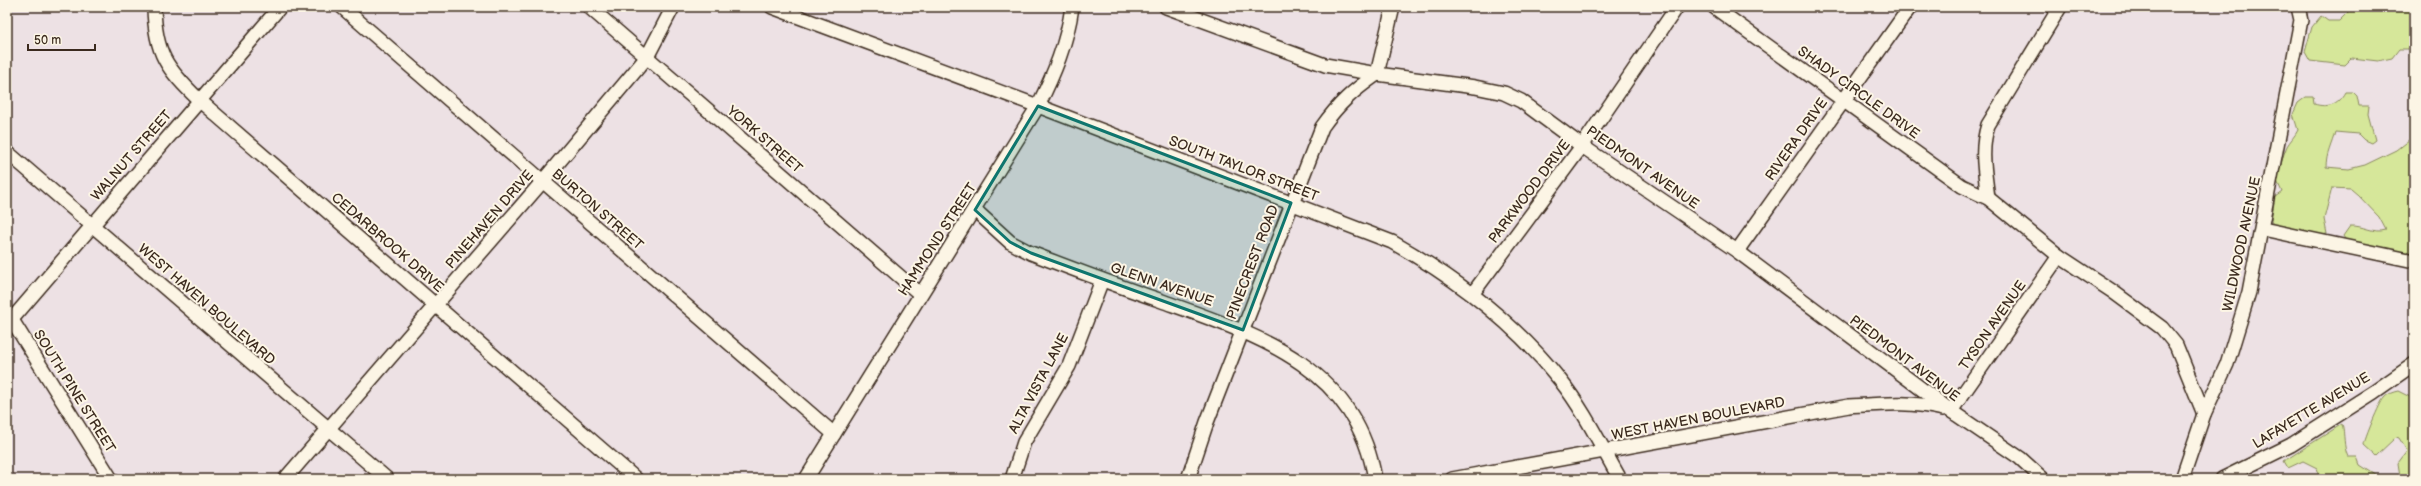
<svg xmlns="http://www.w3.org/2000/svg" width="2421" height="486" font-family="'Balsamiq Sans',sans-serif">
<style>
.green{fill:#d6e79a;stroke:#88885c}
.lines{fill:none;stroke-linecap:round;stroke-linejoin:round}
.minor-casing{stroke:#3b2a1e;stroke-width:16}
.minor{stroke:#fcf5e5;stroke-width:13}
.marked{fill:#0f766e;fill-opacity:0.2;stroke:#0f766e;stroke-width:3;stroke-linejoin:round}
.labels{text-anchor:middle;stroke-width:4;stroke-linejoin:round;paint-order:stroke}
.street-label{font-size:14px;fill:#3b2a1e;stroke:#fcf5e5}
</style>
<rect width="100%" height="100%" fill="#ede1e4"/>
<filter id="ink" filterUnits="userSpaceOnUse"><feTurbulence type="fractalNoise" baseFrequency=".025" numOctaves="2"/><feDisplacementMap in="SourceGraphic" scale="8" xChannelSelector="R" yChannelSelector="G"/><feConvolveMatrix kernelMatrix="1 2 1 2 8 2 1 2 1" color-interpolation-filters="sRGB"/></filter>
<g filter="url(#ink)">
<!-- green -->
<g class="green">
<path d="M 2353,7 L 2414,7 L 2414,49 L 2399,49 L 2392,58 L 2378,61 L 2352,58 L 2345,65 L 2310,61 L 2305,52 L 2312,27 L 2321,16 L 2328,21 L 2339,21 Z"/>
<path d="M 2345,92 L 2353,92 L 2357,96 L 2359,106 L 2369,106 L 2368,114 L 2375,140 L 2371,143 L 2364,140 L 2358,134 L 2335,132 C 2332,144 2326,154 2326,167 L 2349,169 L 2365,165 L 2396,150 L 2414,136 L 2414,256 L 2347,242 L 2343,236 L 2350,226 C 2363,225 2373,234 2386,230 L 2379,217 L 2358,195 L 2351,189 L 2332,188 L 2324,219 L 2327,234 L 2321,235 L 2274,226 L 2271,221 L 2275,197 L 2282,192 L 2277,181 C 2280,170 2282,157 2287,146 C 2290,141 2295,136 2298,130 L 2293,114 L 2298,103 L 2306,97 L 2313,97 L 2314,104 C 2327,108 2338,105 2345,92 Z"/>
<path d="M 2398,391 L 2414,399 L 2414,479 L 2393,479 L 2400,476 L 2398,463 L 2407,451 L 2399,438 L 2396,437 L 2376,456 L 2364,445 C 2364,440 2380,402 2384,398 C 2387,394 2393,392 2398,391 Z"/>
<path d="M 2342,424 C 2345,435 2343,446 2348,457 L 2357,457 L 2360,465 L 2382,479 L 2321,479 L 2317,468 L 2303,461 L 2288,468 L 2284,461 Z"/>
</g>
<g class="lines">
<defs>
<g id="minor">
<path d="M 154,7 C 155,54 167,69 199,100 L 636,479"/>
<path d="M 342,7 L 834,434"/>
<path d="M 589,7 L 920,294"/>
<path d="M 772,7 L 1038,106 L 1392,242 C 1456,278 1514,322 1560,380 C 1584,410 1601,446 1620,479"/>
<path d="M 1166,7 L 1325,65 L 1377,74 L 1475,87 L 1504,93 L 1521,101 L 1582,146 L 1737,251 L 1951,411 L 2020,458 L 2043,479"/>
<path d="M 1714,7 L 1962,186 L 1988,198 L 2059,256 L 2112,291 L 2162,328 L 2176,345 L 2204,414"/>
<path d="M 7,152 L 387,479"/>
<path d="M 1988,198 C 1985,173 1980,150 1988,125 L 2060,7"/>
<path d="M 975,210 L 1010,242 L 1031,253 C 1075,270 1118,286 1162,301 C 1257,335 1356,366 1375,479"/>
<path d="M 2263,229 L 2414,261"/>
<path d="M 1737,251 L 1910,7"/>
<path d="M 1473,293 L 1582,146 L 1677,7"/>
<path d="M 12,320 L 111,479"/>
<path d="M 7,325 L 280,7"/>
<path d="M 1951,411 L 2059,256"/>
<path d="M 285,479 L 542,182 L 647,57 L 673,7"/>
<path d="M 806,479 L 1038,106 C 1054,74 1067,43 1072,7"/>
<path d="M 1012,479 L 1024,442 L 1069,366 L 1102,280"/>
<path d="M 1188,479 L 1207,422 L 1322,127 C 1339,103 1353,91 1377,74 L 1393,7"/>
<path d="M 1452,479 L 1849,406 C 1882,404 1911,401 1943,409"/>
<path d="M 2182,479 L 2204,414 L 2227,364 L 2249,292 L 2301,20 L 2298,7"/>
<path d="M 2222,479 L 2291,445 L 2374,392 L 2414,364"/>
</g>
</defs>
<!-- minor casing -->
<use href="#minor" class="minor-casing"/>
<!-- minor -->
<use href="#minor" class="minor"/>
</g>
</g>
<!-- marked area -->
<path class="marked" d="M 1038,106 L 1291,203 L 1243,330 L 1031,253 L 1010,242 L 975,210 Z"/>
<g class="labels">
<!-- street labels -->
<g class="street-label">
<text transform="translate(1859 92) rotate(36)" y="5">SHADY CIRCLE DRIVE</text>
<text transform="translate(765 139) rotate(41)" y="5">YORK STREET</text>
<text transform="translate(1796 139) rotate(-55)" y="5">RIVERA DRIVE</text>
<text transform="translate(131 155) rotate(-49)" y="5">WALNUT STREET</text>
<text transform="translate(1643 167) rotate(35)" y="5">PIEDMONT AVENUE</text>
<text transform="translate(1244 168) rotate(21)" y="5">SOUTH TAYLOR STREET</text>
<text transform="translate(1529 191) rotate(-53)" y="5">PARKWOOD DRIVE</text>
<text transform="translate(598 209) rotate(41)" y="5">BURTON STREET</text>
<text transform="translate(489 219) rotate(-49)" y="5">PINEHAVEN DRIVE</text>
<text transform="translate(937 239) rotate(-57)" y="5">HAMMOND STREET</text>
<text transform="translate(388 242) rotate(41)" y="5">CEDARBROOK DRIVE</text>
<text transform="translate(2241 244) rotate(-78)" y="5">WILDWOOD AVENUE</text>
<text transform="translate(1252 262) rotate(-69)" y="5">PINECREST ROAD</text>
<text transform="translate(1162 284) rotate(19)" y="5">GLENN AVENUE</text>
<text transform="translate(207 304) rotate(41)" y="5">WEST HAVEN BOULEVARD</text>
<text transform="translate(1992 325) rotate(-55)" y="5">TYSON AVENUE</text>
<text transform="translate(1905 358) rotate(37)" y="5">PIEDMONT AVENUE</text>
<text transform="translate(1038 383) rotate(-62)" y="5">ALTA VISTA LANE</text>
<text transform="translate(75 391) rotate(58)" y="5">SOUTH PINE STREET</text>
<text transform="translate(2311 410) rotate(-31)" y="5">LAFAYETTE AVENUE</text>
<text transform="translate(1698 418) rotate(-11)" y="5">WEST HAVEN BOULEVARD</text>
</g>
</g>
<!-- margin -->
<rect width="2421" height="486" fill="none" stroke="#fcf5e5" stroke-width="24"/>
<rect x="12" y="12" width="2397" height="462" fill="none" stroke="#3b2a1e" stroke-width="1.5" filter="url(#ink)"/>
<!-- scale -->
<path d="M28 44v6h67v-6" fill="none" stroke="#3b2a1e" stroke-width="2"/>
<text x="34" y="44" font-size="12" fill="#3b2a1e" stroke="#fcf5e5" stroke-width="3" paint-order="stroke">50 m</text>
</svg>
